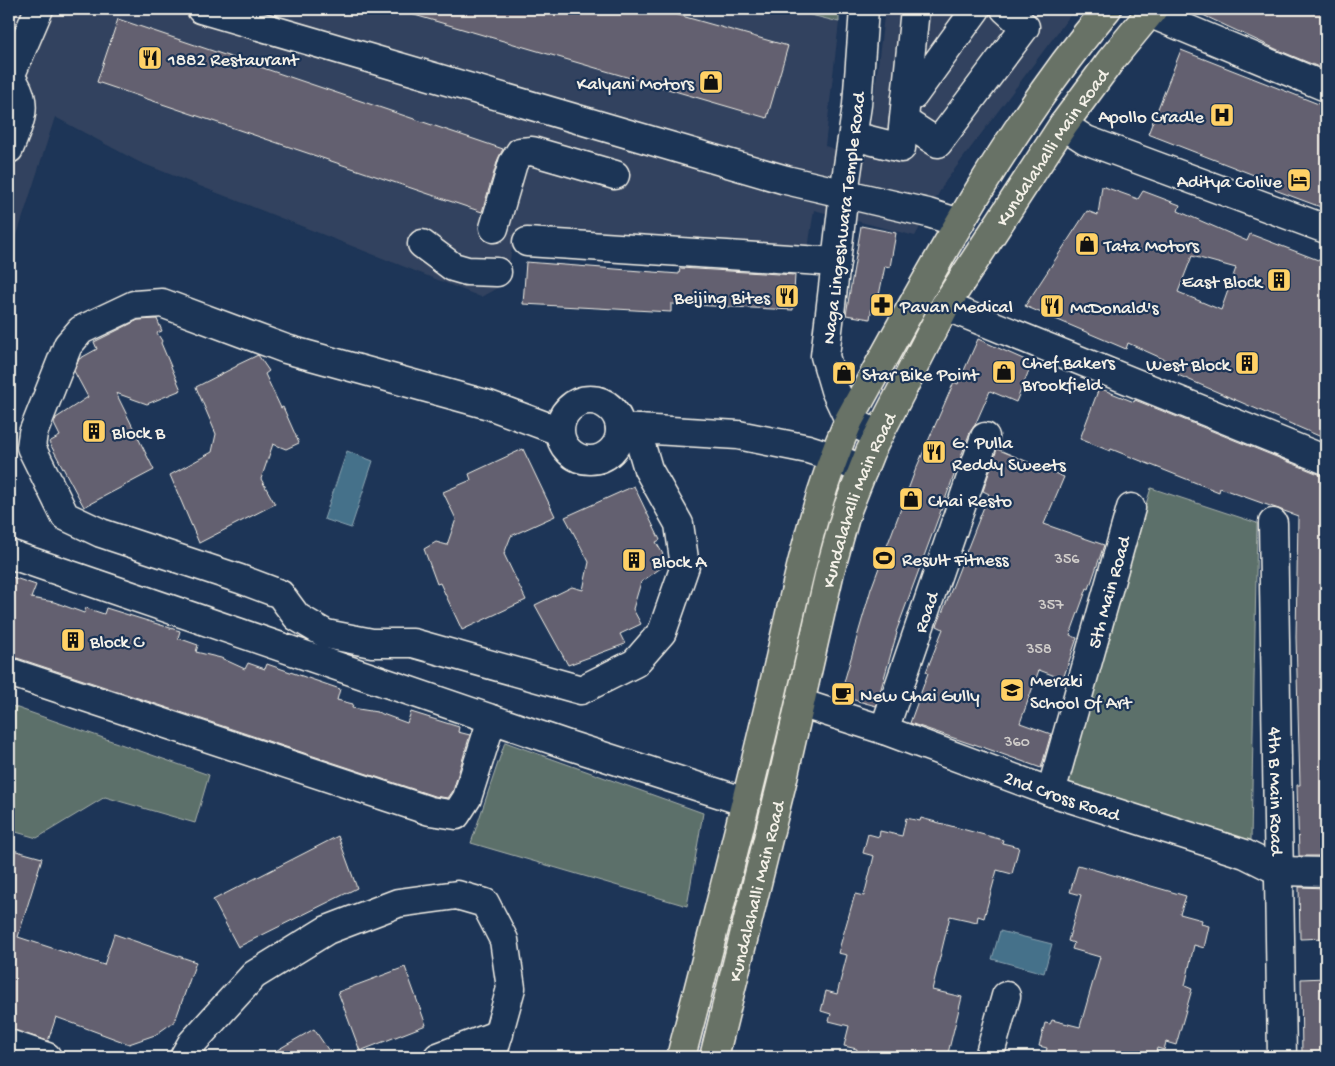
<svg xmlns="http://www.w3.org/2000/svg" width="1335" height="1066" font-family="'Gochi Hand',sans-serif">
<style>
.built{fill:#32425e}
.green{fill:#5b706b;stroke:#a8b0aa}
.water{fill:#45718a;stroke:#8ba4b0}
.building{fill:#64616f;stroke:#f4f1e8;fill-rule:evenodd}
.lines{fill:none;stroke-linecap:round;stroke-linejoin:round}
.minor-casing{stroke:#f4f1e8;stroke-width:31}
.major-casing{stroke:#f4f1e8;stroke-width:31}
.minor{stroke:#1d3557;stroke-width:28}
.major{stroke:#687266;stroke-width:28}
.labels{text-anchor:middle;stroke-width:4.5;stroke-linejoin:round;paint-order:stroke}
.number-label{font-size:16px;fill:#d0cdca}
.poi-label{font-size:19px;fill:#f4f1e8;stroke:#1d3557;text-anchor:start}
.street-label{font-size:19px;fill:#f4f1e8;stroke:#1d3557}
</style>
<rect width="100%" height="100%" fill="#1d3557"/>
<filter id="ink" filterUnits="userSpaceOnUse"><feTurbulence type="fractalNoise" baseFrequency=".02" numOctaves="2"/><feDisplacementMap in="SourceGraphic" scale="10" xChannelSelector="R" yChannelSelector="G"/><feConvolveMatrix kernelMatrix="1 2 1 2 8 2 1 2 1" color-interpolation-filters="sRGB"/></filter>
<g filter="url(#ink)">
<!-- built -->
<path class="built" d="M 9,9 L 787,9 L 839,22 L 825,146 L 866,159 L 885,9 L 1075,9 L 945,182 L 915,236 L 814,210 L 807,255 L 515,230 L 506,283 L 481,297 L 139,162 L 55,117 L 9,260 Z"/>
<!-- green -->
<g class="green">
<path d="M 787,9 L 839,9 L 839,22 Z"/>
<path d="M 1151,488 L 1257,523 L 1251,841 L 1061,780 Z"/>
<path d="M 9,705 L 209,775 L 195,823 L 105,797 L 37,838 L 9,830 Z"/>
<path d="M 505,742 L 703,813 L 687,906 L 471,843 Z"/>
</g>
<!-- water -->
<g class="water">
<path d="M 347,451 L 373,461 L 351,528 L 324,519 Z"/>
<path d="M 1000,931 L 1052,944 L 1044,973 L 992,959 Z"/>
</g>
<!-- building -->
<g class="building">
<path d="M 412,9 L 657,9 L 788,46 L 767,118 L 411,14 Z"/>
<path d="M 1190,9 L 1326,9 L 1326,70 L 1278,50 Z"/>
<path d="M 118,19 L 503,149 L 498,159 L 482,212 L 97,82 Z"/>
<path d="M 1181,50 L 1326,107 L 1326,209 L 1275,190 L 1277,184 L 1148,134 Z"/>
<path d="M 1102,186 L 1138,199 L 1143,191 L 1180,205 L 1178,211 L 1247,241 L 1250,234 L 1326,263 L 1326,439 L 1178,375 L 1181,367 L 1128,343 L 1126,349 L 1025,306 L 1087,211 L 1098,215 ZM 1192,256 L 1236,268 L 1221,310 L 1178,292 Z"/>
<path d="M 861,226 L 896,233 L 890,267 L 885,266 L 878,300 L 873,299 L 870,319 L 846,315 Z"/>
<path d="M 526,262 L 679,274 L 680,268 L 795,275 L 793,310 L 671,304 L 671,312 L 523,304 Z"/>
<path d="M 157,319 L 162,331 L 157,333 L 162,341 L 161,343 L 181,390 L 147,404 L 116,393 L 154,470 L 84,507 L 49,442 L 60,436 L 54,424 L 56,418 L 88,397 L 74,371 L 79,359 L 97,349 L 94,342 L 138,320 Z"/>
<path d="M 978,339 L 1032,363 L 1016,402 L 990,391 L 975,425 L 970,432 L 896,632 L 897,633 L 876,706 L 840,696 L 871,589 L 915,471 L 954,382 L 958,384 Z"/>
<path d="M 258,355 L 269,371 L 265,374 L 281,408 L 283,407 L 299,443 L 286,449 L 273,444 L 261,479 L 275,504 L 199,543 L 170,475 L 212,452 L 216,434 L 196,387 L 237,366 L 237,365 Z"/>
<path d="M 1099,388 L 1134,402 L 1135,400 L 1165,412 L 1326,477 L 1326,510 L 1320,526 L 1326,529 L 1326,856 L 1299,856 L 1297,785 L 1300,785 L 1296,637 L 1298,516 L 1220,488 L 1219,492 L 1111,449 L 1110,451 L 1080,439 Z"/>
<path d="M 523,449 L 555,516 L 511,536 L 504,554 L 526,600 L 462,630 L 440,583 L 437,584 L 424,549 L 436,542 L 447,545 L 456,519 L 443,492 L 471,480 L 469,474 Z"/>
<path d="M 997,449 L 1064,477 L 1044,524 L 1104,545 L 1089,589 L 1087,588 L 1070,635 L 1077,638 L 1063,679 L 1039,670 L 1020,723 L 1051,734 L 1041,768 L 974,744 L 974,745 L 910,723 L 928,673 L 926,672 L 943,629 L 937,626 L 989,494 L 983,491 Z"/>
<path d="M 634,486 L 660,540 L 656,542 L 668,563 L 641,582 L 633,609 L 641,624 L 620,634 L 625,644 L 568,665 L 535,605 L 572,587 L 583,590 L 589,562 L 565,517 Z"/>
<path d="M 9,576 L 36,585 L 31,598 L 54,602 L 84,613 L 86,608 L 104,614 L 106,608 L 180,631 L 178,638 L 198,645 L 196,652 L 221,658 L 245,669 L 248,663 L 265,669 L 267,664 L 340,689 L 337,700 L 353,704 L 352,708 L 377,712 L 407,723 L 411,712 L 459,727 L 458,732 L 470,735 L 453,791 L 448,798 L 434,796 L 14,657 L 9,657 Z"/>
<path d="M 906,818 L 920,821 L 921,818 L 1003,840 L 1002,843 L 1019,847 L 1012,874 L 997,870 L 984,918 L 978,916 L 977,922 L 950,916 L 932,990 L 962,997 L 947,1057 L 856,1057 L 857,1049 L 844,1046 L 849,1026 L 829,1021 L 831,1014 L 821,1011 L 826,991 L 837,994 L 847,955 L 838,953 L 855,894 L 864,896 L 874,856 L 863,853 L 868,834 L 879,837 L 880,831 L 902,836 Z"/>
<path d="M 338,836 L 357,888 L 238,947 L 213,900 Z"/>
<path d="M 13,850 L 42,858 L 18,937 L 104,965 L 114,934 L 196,962 L 175,1021 L 155,1035 L 129,1044 L 56,1017 L 48,1041 L 9,1029 L 9,862 Z"/>
<path d="M 1078,865 L 1186,896 L 1180,914 L 1202,920 L 1201,924 L 1209,926 L 1204,948 L 1194,945 L 1185,986 L 1192,989 L 1176,1045 L 1166,1042 L 1164,1050 L 1157,1048 L 1155,1057 L 1045,1057 L 1047,1048 L 1039,1046 L 1045,1023 L 1050,1024 L 1052,1020 L 1080,1027 L 1100,957 L 1072,949 L 1074,943 L 1068,941 L 1081,895 L 1070,892 Z"/>
<path d="M 1299,887 L 1326,888 L 1326,938 L 1300,939 Z"/>
<path d="M 405,967 L 426,1025 L 360,1051 L 338,992 Z"/>
<path d="M 1326,978 L 1326,1057 L 1302,1057 L 1301,979 Z"/>
<path d="M 314,1029 L 333,1057 L 265,1057 Z"/>
</g>
<g class="lines">
<defs>
<g id="minor">
<path d="M 201,9 L 786,180 L 928,213 L 960,223"/>
<path d="M 864,9 L 857,105 L 844,193 L 825,356 L 835,390 L 849,420 L 878,435"/>
<path d="M 1149,13 L 1326,87"/>
<path d="M 9,79 L 39,9"/>
<path d="M 9,81 L 15,84 C 29,107 18,126 9,149"/>
<path d="M 906,97 L 913,96 L 976,9"/>
<path d="M 904,121 L 938,143 L 1025,27 L 1005,9"/>
<path d="M 1063,125 L 1086,140 L 1326,229"/>
<path d="M 853,136 L 901,148 L 915,9"/>
<path d="M 494,228 L 513,163 L 520,152 L 532,151 L 615,175"/>
<path d="M 527,242 L 836,262"/>
<path d="M 422,244 L 453,267 L 467,271 L 497,272"/>
<path d="M 945,306 L 1326,460"/>
<circle cx="590" cy="430" r="30"/>
<path d="M 620,428 L 738,435 L 808,449 L 833,457 L 863,470"/>
<path d="M 559,431 L 489,405 L 286,349 L 162,303 L 134,305 L 81,330 L 68,345 L 33,433 L 31,447 L 65,516 L 101,533 L 240,579 L 280,594 L 297,617 L 326,634 L 372,643 L 413,643 L 581,690 L 635,663 L 662,632 L 685,566 L 679,524 L 648,469 L 640,442 L 640,429"/>
<path id="s1" d="M 1273,523 L 1282,1057"/>
<path d="M 9,554 L 565,744 L 746,802"/>
<path d="M 9,672 L 430,811 L 456,815 L 467,798 L 492,719"/>
<path id="s2" d="M 800,703 L 884,730 L 1051,792 L 1245,854 L 1279,871 L 1326,872"/>
<path id="s3" d="M 884,730 L 985,437"/>
<path id="s4" d="M 1051,792 L 1131,508"/>
<path d="M 9,1044 L 47,1057"/>
<path d="M 184,1057 L 192,1043 L 254,975 L 327,930 L 398,903 L 457,895 L 485,903 L 504,940 L 511,988 L 492,1057"/>
<path d="M 438,1057 L 499,1034"/>
<path d="M 989,1057 L 1006,996"/>
</g>
<g id="major">
<path d="M 681,1057 C 712,937 743,818 771,697 C 793,604 810,508 849,420 C 927,279 1003,133 1107,9"/>
<path id="s5" d="M 714,1057 L 783,778 L 830,571 L 847,510 L 870,452 L 945,306 L 1063,125 L 1111,60 L 1153,9"/>
</g>
</defs>
<!-- minor casing -->
<use href="#minor" class="minor-casing"/>
<!-- major casing -->
<use href="#major" class="major-casing"/>
<!-- minor -->
<use href="#minor" class="minor"/>
<!-- major -->
<use href="#major" class="major"/>
</g>
</g>
<!-- icons -->
<defs>
<symbol id="restaurant-square" viewBox="-11 -11 22 22"><rect x="-9" y="-9" width="18" height="18" rx="4" fill="#ffd166" stroke="#1d3557"/><path d="M-5-6h1v4h1v-4h1v4h1v-4h1v5L-1.5 .5V6h-2V.5L-5-1ZM5-6V6H3V1.5H1.5Q1.5-4 5-6Z" fill="#111"/></symbol>
<symbol id="shop-square" viewBox="-11 -11 22 22"><rect x="-9" y="-9" width="18" height="18" rx="4" fill="#ffd166" stroke="#1d3557"/><path d="M-5-2.5h2.3a2.7 3.5 0 0 1 5.4 0H5L5.5 6h-11ZM-1.5-2.5h3a1.5 2.3 0 0 0-3 0Z" fill="#111"/></symbol>
<symbol id="hospital-square" viewBox="-11 -11 22 22"><rect x="-9" y="-9" width="18" height="18" rx="4" fill="#ffd166" stroke="#1d3557"/><path d="M-5-5h3v3.5h4V-5h3V5h-3V1.5h-4V5h-3Z" fill="#111"/></symbol>
<symbol id="hotel-square" viewBox="-11 -11 22 22"><rect x="-9" y="-9" width="18" height="18" rx="4" fill="#ffd166" stroke="#1d3557"/><path d="M-6-4.5h1.5V1H6V5H4.5V3h-9V5H-6ZM-4 0a1.8 1.8 0 1 1 3.6 0ZM.5 0V-2.5h3Q6-2.5 6 0Z" fill="#111"/></symbol>
<symbol id="building-square" viewBox="-11 -11 22 22"><rect x="-9" y="-9" width="18" height="18" rx="4" fill="#ffd166" stroke="#1d3557"/><path d="M-4-6H4V6H1V3H-1V6H-4ZM-2.5-4.3h1.7v1.8h-1.7ZM.8-4.3h1.7v1.8H.8ZM-2.5-1h1.7V.8h-1.7ZM.8-1h1.7V.8H.8Z" fill="#111"/></symbol>
<symbol id="pharmacy-square" viewBox="-11 -11 22 22"><rect x="-9" y="-9" width="18" height="18" rx="4" fill="#ffd166" stroke="#1d3557"/><path d="M-2-6h4v4h4v4h-4v4h-4v-4h-4v-4h4Z" fill="#111"/></symbol>
<symbol id="stadium-square" viewBox="-11 -11 22 22"><rect x="-9" y="-9" width="18" height="18" rx="4" fill="#ffd166" stroke="#1d3557"/><path d="M0-5a6.5 5 0 1 0 0 10a6.5 5 0 1 0 0-10ZM-3.5-1.8h7v3.6h-7Z" fill="#111"/></symbol>
<symbol id="school-square" viewBox="-11 -11 22 22"><rect x="-9" y="-9" width="18" height="18" rx="4" fill="#ffd166" stroke="#1d3557"/><path d="M0-5L7-2L0 1L-7-2ZM-4 1L0 2.5L4 1V4Q0 6-4 4Z" fill="#111"/></symbol>
<symbol id="cafe-square" viewBox="-11 -11 22 22"><rect x="-9" y="-9" width="18" height="18" rx="4" fill="#ffd166" stroke="#1d3557"/><path d="M-5.5-4.5H6V0H3Q3 3.5 0 3.5H-2.5Q-5.5 3.5-5.5 0ZM3-3.2v2h1.7v-2ZM-6 4.5H4V6H-6Z" fill="#111"/></symbol>
</defs>
<g fill-rule="evenodd">
<use href="#restaurant-square" x="136" y="44" width="28" height="28"/>
<use href="#shop-square" x="697" y="68" width="28" height="28"/>
<use href="#hospital-square" x="1208" y="101" width="28" height="28"/>
<use href="#hotel-square" x="1285" y="166" width="28" height="28"/>
<use href="#shop-square" x="1073" y="230" width="28" height="28"/>
<use href="#building-square" x="1265" y="266" width="28" height="28"/>
<use href="#restaurant-square" x="773" y="282" width="28" height="28"/>
<use href="#pharmacy-square" x="868" y="291" width="28" height="28"/>
<use href="#restaurant-square" x="1038" y="292" width="28" height="28"/>
<use href="#building-square" x="1233" y="349" width="28" height="28"/>
<use href="#shop-square" x="990" y="358" width="28" height="28"/>
<use href="#shop-square" x="830" y="359" width="28" height="28"/>
<use href="#building-square" x="80" y="417" width="28" height="28"/>
<use href="#restaurant-square" x="920" y="438" width="28" height="28"/>
<use href="#shop-square" x="897" y="485" width="28" height="28"/>
<use href="#stadium-square" x="870" y="544" width="28" height="28"/>
<use href="#building-square" x="620" y="546" width="28" height="28"/>
<use href="#building-square" x="59" y="626" width="28" height="28"/>
<use href="#school-square" x="998" y="676" width="28" height="28"/>
<use href="#cafe-square" x="829" y="680" width="28" height="28"/>
</g>
<g class="labels">
<!-- number labels -->
<g class="number-label">
<text x="1067" y="563">356</text>
<text x="1051" y="609">357</text>
<text x="1039" y="653">358</text>
<text x="1017" y="746">360</text>
</g>
<!-- poi labels -->
<g class="poi-label">
<text x="168" y="65">1882 Restaurant</text>
<text x="694" y="89" text-anchor="end">Kalyani Motors</text>
<text x="1204" y="122" text-anchor="end">Apollo Cradle</text>
<text x="1282" y="187" text-anchor="end">Aditya Colive</text>
<text x="1104" y="251">Tata Motors</text>
<text x="1262" y="287" text-anchor="end">East Block</text>
<text x="770" y="303" text-anchor="end">Beijing Bites</text>
<text x="900" y="312">Pavan Medical</text>
<text x="1070" y="313">McDonald's</text>
<text x="1022" y="368">Chef Bakers<tspan x="1022" dy="22">Brookfield</tspan></text>
<text x="1230" y="370" text-anchor="end">West Block</text>
<text x="862" y="380">Star Bike Point</text>
<text x="112" y="438">Block B</text>
<text x="952" y="448">G. Pulla<tspan x="952" dy="22">Reddy Sweets</tspan></text>
<text x="928" y="506">Chai Resto</text>
<text x="902" y="565">Result Fitness</text>
<text x="652" y="567">Block A</text>
<text x="90" y="647">Block C</text>
<text x="1030" y="686">Meraki<tspan x="1030" dy="22">School Of Art</tspan></text>
<text x="860" y="701">New Chai Gully</text>
</g>
<!-- street labels -->
<g class="street-label">
<text dy="7" stroke="none"><textPath href="#s5" startOffset="981">Kundalahalli Main Road</textPath></text>
<text transform="translate(842 218) rotate(-83)" y="7">Naga Lingeshwara Temple Road</text>
<text dy="7" stroke="none"><textPath href="#s5" startOffset="576">Kundalahalli Main Road</textPath></text>
<text dy="7" stroke="none"><textPath href="#s4" startOffset="208">5th Main Road</textPath></text>
<text dy="7" stroke="none"><textPath href="#s3" startOffset="125">Road</textPath></text>
<text dy="7" stroke="none"><textPath href="#s1" startOffset="268">4th B Main Road</textPath></text>
<text dy="7" stroke="none"><textPath href="#s2" startOffset="278">2nd Cross Road</textPath></text>
<text dy="7" stroke="none"><textPath href="#s5" startOffset="171">Kundalahalli Main Road</textPath></text>
</g>
</g>
<!-- margin -->
<rect width="1335" height="1066" fill="none" stroke="#1d3557" stroke-width="30"/>
<rect x="15" y="15" width="1305" height="1036" fill="none" stroke="#f4f1e8" stroke-width="2" filter="url(#ink)"/>
</svg>
